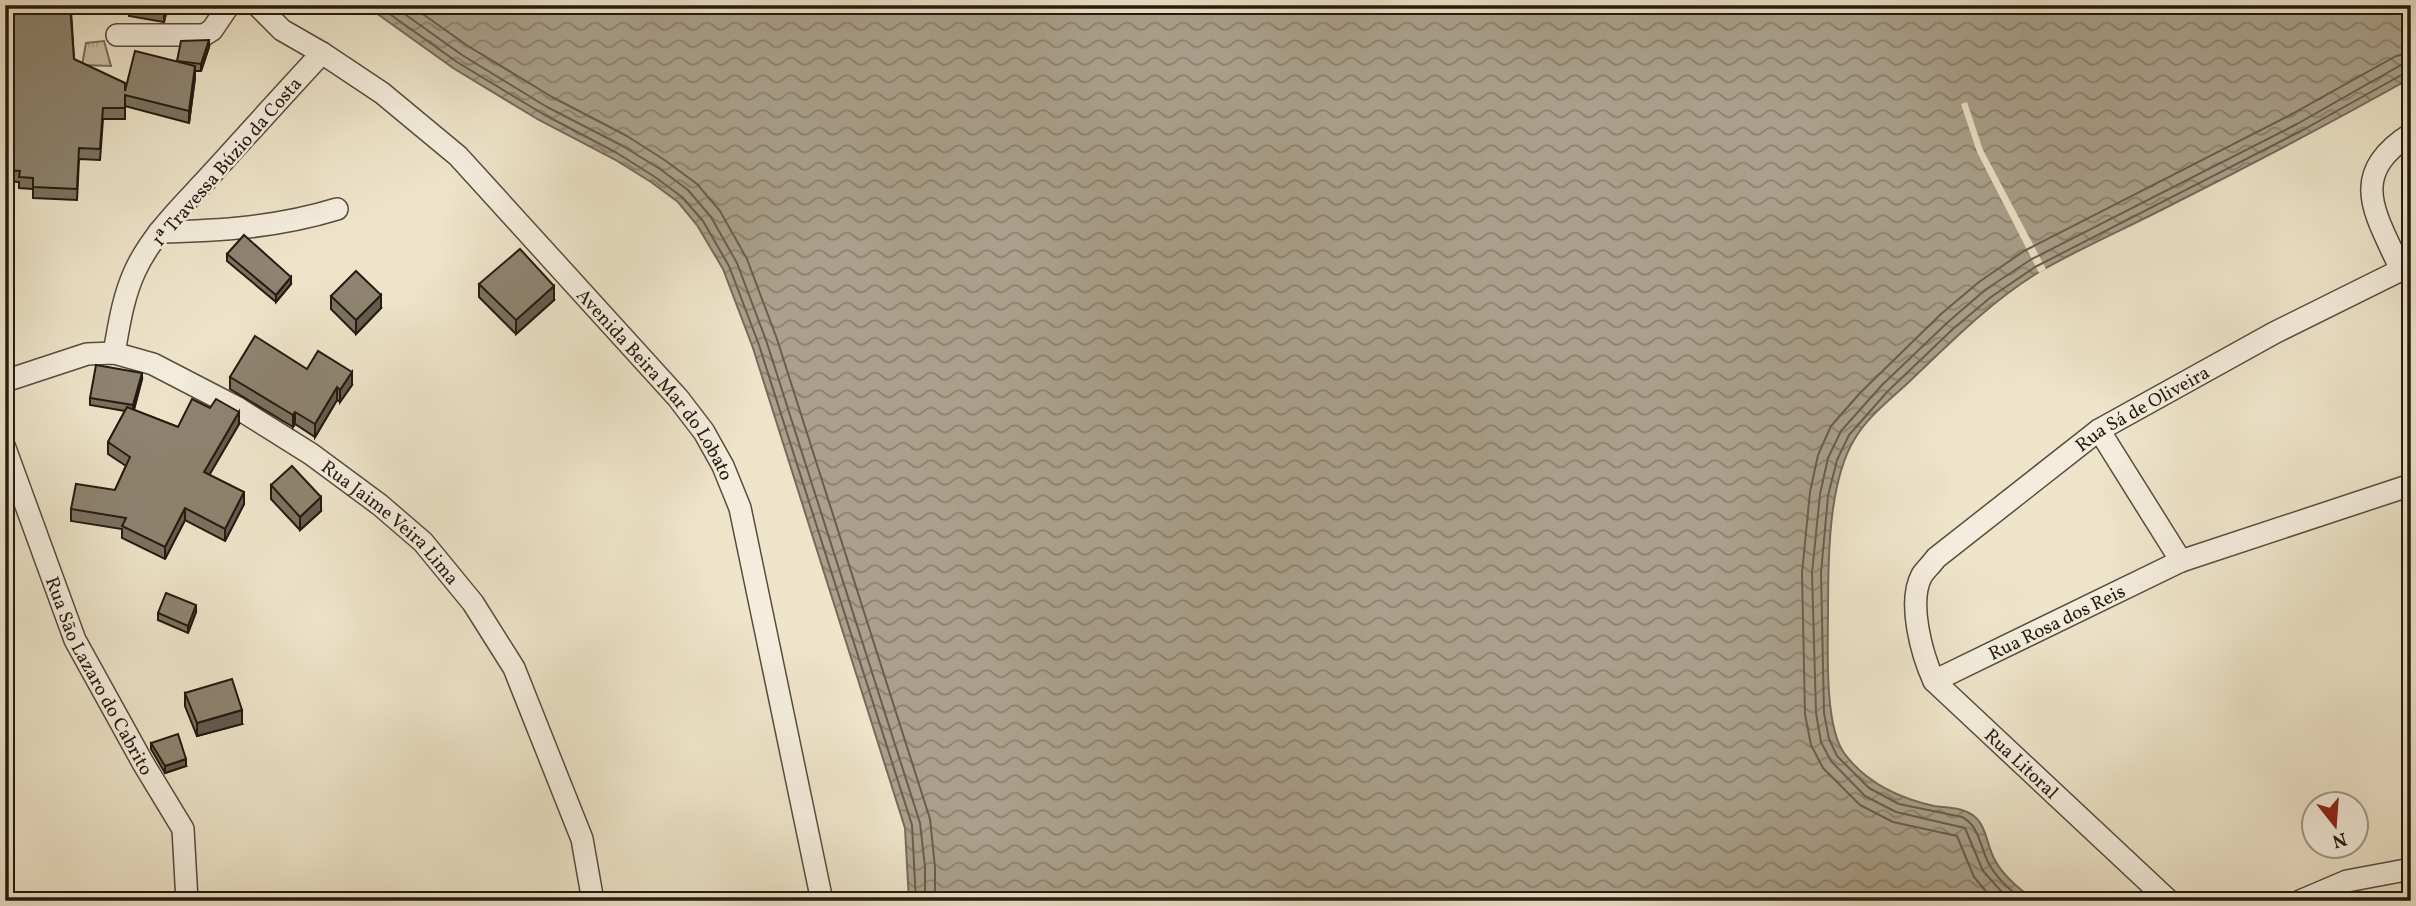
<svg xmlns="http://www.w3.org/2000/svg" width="2416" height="906" font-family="Vollkorn,serif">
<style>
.grass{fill:url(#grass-tufts);stroke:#786e5d;stroke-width:2}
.water{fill:url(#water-waves);stroke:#756b5a;stroke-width:2}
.pier{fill:#eee4ca}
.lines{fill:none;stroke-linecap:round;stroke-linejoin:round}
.shore{stroke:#685e4e;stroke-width:2}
.street-casing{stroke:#574d3e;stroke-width:24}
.street{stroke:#f4eddd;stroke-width:21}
.wall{fill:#7a7261;stroke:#251b10;stroke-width:2}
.shaded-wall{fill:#635c4f;stroke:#251b10;stroke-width:2}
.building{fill:#8e8471;stroke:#251b10;stroke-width:2}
.labels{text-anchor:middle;stroke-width:5;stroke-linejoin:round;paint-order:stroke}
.street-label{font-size:19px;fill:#251b10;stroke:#f4eddd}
</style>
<defs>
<pattern id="grass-tufts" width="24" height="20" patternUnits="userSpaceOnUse" patternTransform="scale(1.75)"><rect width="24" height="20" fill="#ccc2aa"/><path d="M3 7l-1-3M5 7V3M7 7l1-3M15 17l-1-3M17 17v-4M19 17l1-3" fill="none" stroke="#afa691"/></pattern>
<pattern id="water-waves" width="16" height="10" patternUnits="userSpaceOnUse" patternTransform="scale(1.75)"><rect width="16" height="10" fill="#aaa08b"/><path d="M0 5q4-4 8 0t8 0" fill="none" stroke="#8a8270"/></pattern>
</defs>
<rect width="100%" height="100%" fill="#eee4ca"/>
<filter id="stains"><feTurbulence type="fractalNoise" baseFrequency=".00286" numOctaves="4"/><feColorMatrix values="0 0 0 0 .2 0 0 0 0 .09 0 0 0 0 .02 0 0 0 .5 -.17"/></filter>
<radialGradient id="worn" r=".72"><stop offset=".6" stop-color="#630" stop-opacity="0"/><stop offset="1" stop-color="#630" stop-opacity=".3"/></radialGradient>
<!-- grass -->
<path class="grass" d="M 104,41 L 111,66 L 82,65 L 86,43 Z"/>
<!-- water -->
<path class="water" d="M 365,5 L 2411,5 L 2411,78 C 2332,122 2253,164 2173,204 C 2129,227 2082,247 2039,272 C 1990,302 1951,342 1910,381 C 1891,399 1867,417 1854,440 C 1828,483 1828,562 1828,612 C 1828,647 1824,725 1844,753 C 1866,783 1898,798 1934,806 C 1947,808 1964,807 1975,817 C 1987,827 1987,848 1996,862 C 2005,878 2021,890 2036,901 L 909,901 L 905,828 L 753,348 L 723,269 L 697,225 L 678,202 L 651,182 L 614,159 L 539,120 L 453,68 Z"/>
<!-- pier -->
<path class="pier" d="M 1967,102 L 1983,150 L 2046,269 L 2039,273 L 1977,152 L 1961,104 Z"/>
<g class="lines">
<!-- shore -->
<g class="shore">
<path d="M 377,5 L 457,62 L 543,114 L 617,153 L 655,177 L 682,197 L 703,221 L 729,266 L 759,345 L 912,825 L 916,901"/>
<path d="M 392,5 L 462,55 L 547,107 L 621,145 L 660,169 L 688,190 L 711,217 L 737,263 L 767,343 L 920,823 L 925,867 L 925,901"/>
<path d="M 410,5 L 468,46 L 552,97 L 627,136 L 666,161 L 697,184 L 720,211 L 747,259 L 777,339 L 930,819 L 935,867 L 935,901"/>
<path d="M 1994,901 L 1974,877 L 1957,836 L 1893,822 L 1860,805 L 1823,768 L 1811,745 L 1805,714 L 1802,573 L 1810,492 L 1818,455 L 1831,426 L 1860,393 L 1941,314 L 1979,282 L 2024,251 L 2292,114 L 2396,56 L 2411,53"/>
<path d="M 2010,901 L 1983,871 L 1965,828 L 1896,812 L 1865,796 L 1831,761 L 1821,742 L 1816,713 L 1812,573 L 1820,494 L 1828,458 L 1841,431 L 1882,385 L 1948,322 L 1985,290 L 2030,260 L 2297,124 L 2401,65 L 2411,63"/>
<path d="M 2024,901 C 2011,891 1997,879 1989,864 C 1980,848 1980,826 1962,817 L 1899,804 L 1869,788 L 1837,756 L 1829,739 L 1824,713 L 1821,573 L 1828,496 L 1837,460 L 1849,435 L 1888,391 L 1954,328 L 1991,297 L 2035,267 L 2301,131 L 2405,73 L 2411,72"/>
</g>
<defs>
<g id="street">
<path id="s1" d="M 257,5 L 282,30 L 322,53 L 382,93 L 458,156 L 678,398 L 704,432 L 723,466 L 740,508 L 822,901"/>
<path d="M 117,35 L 204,35 L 212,30 L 229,5"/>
<path d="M 159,232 C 221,231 278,227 337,209"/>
<path d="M 2401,270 C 2376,214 2346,175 2411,134"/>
<path d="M 114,353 C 119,325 123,297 135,271 C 151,236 181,207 207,179 C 245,137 283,95 322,53"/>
<path id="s2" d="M 5,381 L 87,354 L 114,353 L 153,364 L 236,407 L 311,454 L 380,505 L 423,542 L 473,603 L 514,668 L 582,839 L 593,901"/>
<path d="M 2099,430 L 2181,561"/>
<path id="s3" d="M 5,448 L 75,640 L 143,763 L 183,829 L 187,901"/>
<path id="s4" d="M 1934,681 L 2181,561 L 2411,485"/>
<path id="s5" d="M 2169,901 L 1934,681 C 1922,655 1907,602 1922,575 C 1926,569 1932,564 1936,558 L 2099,430 L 2274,333 L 2411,265"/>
<path d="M 2300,901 L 2347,881 L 2411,869"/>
</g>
</defs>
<!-- street casing -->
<use href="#street" class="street-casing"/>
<!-- street -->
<use href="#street" class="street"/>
</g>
<!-- wall -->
<g class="wall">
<path d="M 17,5 L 83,5 L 83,11 L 71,10 L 74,59 L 125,91 L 177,62 L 209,47 L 201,71 L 195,71 L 195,78 L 189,123 L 125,106 L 125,119 L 103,119 L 100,160 L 79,159 L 77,200 L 33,198 L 33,189 L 19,188 L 19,182 L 5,181 L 5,15 L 17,14 Z"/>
<path d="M 129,5 L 168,5 L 164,22 L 129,16 Z"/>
<path d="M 227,254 L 291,284 L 276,302 L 227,261 Z"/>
<path d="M 479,284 L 554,300 L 516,334 L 479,297 Z"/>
<path d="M 331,296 L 381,308 L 356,334 L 331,309 Z"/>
<path d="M 307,369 L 352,385 L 340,402 L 337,400 L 315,437 L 295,424 L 293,427 L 230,389 L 230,377 Z"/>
<path d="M 142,379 L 134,410 L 178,427 L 239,424 L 209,475 L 244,504 L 225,541 L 185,520 L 165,559 L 122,538 L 122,529 L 71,521 L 71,509 L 115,490 L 126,466 L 108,454 L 108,442 L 125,411 L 90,405 L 90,398 Z"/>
<path d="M 271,485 L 321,511 L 300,530 L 271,499 Z"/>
<path d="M 196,612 L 188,633 L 158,620 L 158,613 Z"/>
<path d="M 185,693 L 242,724 L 197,736 L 185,706 Z"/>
<path d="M 151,743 L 186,766 L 165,773 L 151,749 Z"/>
</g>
<!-- shaded-wall -->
<g class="shaded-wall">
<path d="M 165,5 L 168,5 L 164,22 L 164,10 Z"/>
<path d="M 209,40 L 209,47 L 201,71 L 201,64 Z"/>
<path d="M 195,66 L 195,78 L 189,123 L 189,111 Z"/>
<path d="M 291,277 L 291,284 L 276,302 L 276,295 Z"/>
<path d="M 554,286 L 554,300 L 516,334 L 516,320 Z"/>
<path d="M 381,295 L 381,308 L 356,334 L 356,320 Z"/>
<path d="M 352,372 L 352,385 L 340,402 L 340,390 Z"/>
<path d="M 142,373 L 142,379 L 133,412 L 133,405 Z"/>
<path d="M 337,387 L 337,400 L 315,437 L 315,424 Z"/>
<path d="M 239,412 L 239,424 L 204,484 L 204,472 Z"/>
<path d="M 295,412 L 295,424 L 293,427 L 293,415 Z"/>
<path d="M 244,492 L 244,504 L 225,541 L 225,529 Z"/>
<path d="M 321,497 L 321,511 L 300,530 L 300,517 Z"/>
<path d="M 185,508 L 185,520 L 165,559 L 165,547 Z"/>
<path d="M 196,605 L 196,612 L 188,633 L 188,626 Z"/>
<path d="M 242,710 L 242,724 L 197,736 L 197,723 Z"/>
<path d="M 186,759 L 186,766 L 165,773 L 165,766 Z"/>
</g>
<!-- building -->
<g class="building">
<path d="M 17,5 L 70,5 L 74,59 L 125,83 L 125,91 L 135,51 L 195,66 L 189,111 L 125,95 L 125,108 L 103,108 L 100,149 L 79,148 L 77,189 L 33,187 L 33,178 L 19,177 L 20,171 L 5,170 L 5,15 L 17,14 Z"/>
<path d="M 134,5 L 165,5 L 164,10 Z"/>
<path d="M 209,40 L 201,64 L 177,61 L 181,41 Z"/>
<path d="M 244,235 L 291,277 L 276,295 L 227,254 Z"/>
<path d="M 520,249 L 554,286 L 516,320 L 479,284 Z"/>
<path d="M 356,271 L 381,295 L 356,320 L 331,296 Z"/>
<path d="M 255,336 L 307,369 L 318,351 L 352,372 L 340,390 L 337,387 L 315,424 L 295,412 L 293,415 L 230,377 Z"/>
<path d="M 96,365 L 142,373 L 133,405 L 90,398 Z"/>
<path d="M 192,399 L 210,408 L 216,399 L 239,412 L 204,472 L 244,492 L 225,529 L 185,508 L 165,547 L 122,526 L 126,518 L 71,509 L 76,484 L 115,490 L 130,457 L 108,442 L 127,407 L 178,427 Z"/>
<path d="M 292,466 L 321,497 L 300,517 L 271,485 Z"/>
<path d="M 166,593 L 196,605 L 188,626 L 158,613 Z"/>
<path d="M 232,679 L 242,710 L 197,723 L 185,693 Z"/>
<path d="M 178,734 L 186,759 L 165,766 L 151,743 Z"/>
</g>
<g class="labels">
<!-- street labels -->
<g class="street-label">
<text transform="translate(226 161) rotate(-49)" y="7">1ª Travessa Búzio da Costa</text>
<text dy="7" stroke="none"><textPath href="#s1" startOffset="555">Avenida Beira Mar do Lobato</textPath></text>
<text dy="7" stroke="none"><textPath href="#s5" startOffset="709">Rua Sá de Oliveira</textPath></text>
<text dy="7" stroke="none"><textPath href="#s2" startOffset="441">Rua Jaime Veira Lima</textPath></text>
<text dy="7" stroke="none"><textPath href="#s4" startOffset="136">Rua Rosa dos Reis</textPath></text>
<text dy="7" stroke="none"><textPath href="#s3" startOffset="247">Rua São Lazaro do Cabrito</textPath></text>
<text transform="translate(2022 763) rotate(43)" y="7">Rua Litoral</text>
</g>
</g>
<!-- margin -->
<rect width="2416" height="906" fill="none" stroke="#eee4ca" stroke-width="28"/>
<rect x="7" y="7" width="2402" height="892" fill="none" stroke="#251b10" stroke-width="3.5"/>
<rect x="14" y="14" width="2388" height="878" fill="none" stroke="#251b10" stroke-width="2"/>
<!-- north arrow -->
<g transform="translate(2335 825) rotate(163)"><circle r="33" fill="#f4eddd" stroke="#a1998b" stroke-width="2"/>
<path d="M0-5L12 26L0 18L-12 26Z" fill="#8f2418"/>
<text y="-10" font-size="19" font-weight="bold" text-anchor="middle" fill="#251b10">N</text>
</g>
<rect width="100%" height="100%" filter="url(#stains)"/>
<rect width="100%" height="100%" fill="url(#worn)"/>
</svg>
